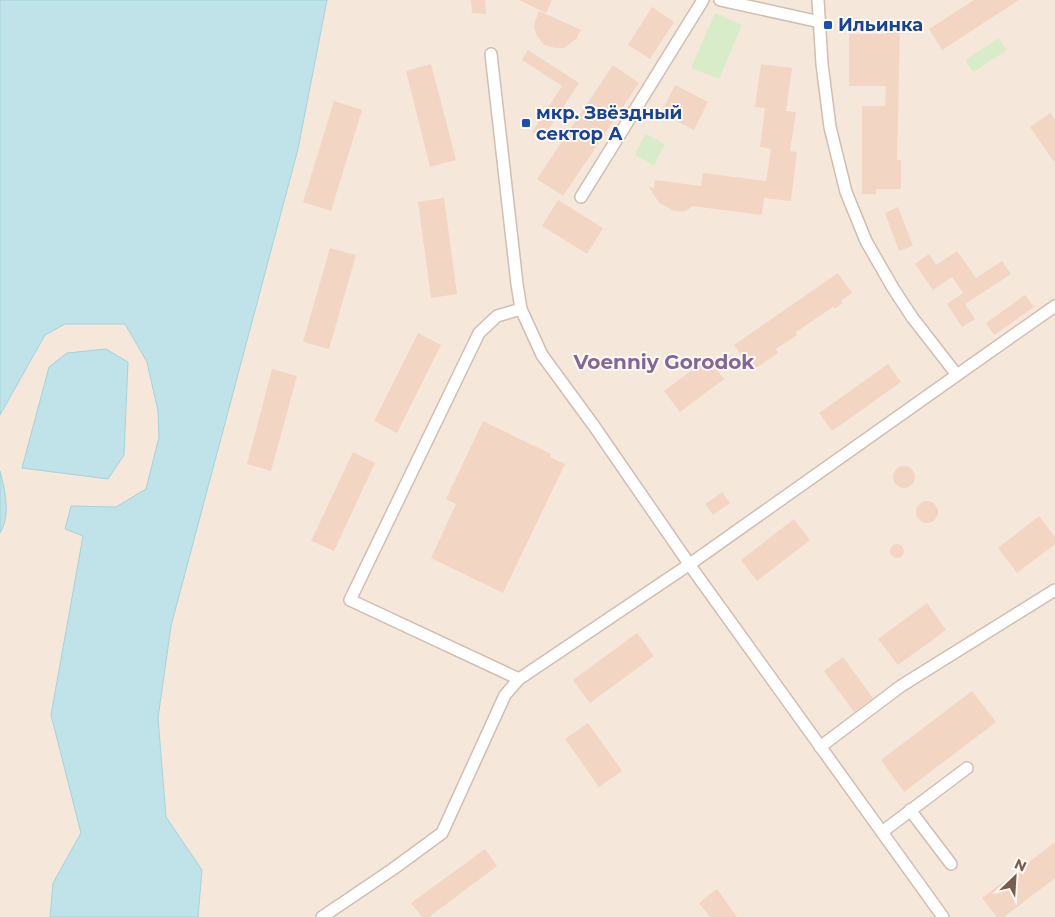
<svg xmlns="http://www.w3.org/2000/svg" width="1055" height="917" font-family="Montserrat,sans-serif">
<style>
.residential{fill:#f5e8da}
.green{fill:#d8ecc9}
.water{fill:#bfe3e8;stroke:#a5d3da}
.building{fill:#f3d5c3}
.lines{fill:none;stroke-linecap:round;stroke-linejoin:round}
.minor-casing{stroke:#d1beb0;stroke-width:14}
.minor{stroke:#fff;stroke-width:11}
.transit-dot{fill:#1a4fb4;stroke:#fffaf3;stroke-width:2}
.labels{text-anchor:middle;stroke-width:4;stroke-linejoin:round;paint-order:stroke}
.transit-label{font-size:18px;font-weight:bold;fill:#164399;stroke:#fffaf3;text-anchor:start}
.quarter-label{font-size:20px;font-weight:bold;fill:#846695;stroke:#fffaf3}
</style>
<rect width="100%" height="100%" fill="#fdf6ec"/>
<!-- residential -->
<rect class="residential" x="0" y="0" width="1055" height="917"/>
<!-- green -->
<g class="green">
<path d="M 715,13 L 742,25 L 719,79 L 691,68 Z"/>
<path d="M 999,38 L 1007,50 L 973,72 L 965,60 Z"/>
<path d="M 645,134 L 665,144 L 654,165 L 635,155 Z"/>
</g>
<!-- water -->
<g class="water">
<path d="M 0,0 L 327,0 L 298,149 L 171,626 L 158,718 L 166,817 L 202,870 L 198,917 L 50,917 L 53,883 L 81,833 L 51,715 L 83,536 L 65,529 L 71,506 L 116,507 L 146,489 L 159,437 L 158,411 L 147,362 L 125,324 L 65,324 L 45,335 L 0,415 Z"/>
<path d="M 106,349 L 128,362 L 124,455 L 108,479 L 22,468 L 49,367 L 67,353 Z"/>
<path d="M 0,471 C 5,490 11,515 0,533 Z"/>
</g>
<!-- building -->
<g class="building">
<path d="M 471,0 L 485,0 L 486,14 L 472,13 Z"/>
<path d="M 519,0 L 552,0 L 546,13 Z"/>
<path d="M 974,0 L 1019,0 L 942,50 L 929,29 Z"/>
<path d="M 652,7 L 674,22 L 650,59 L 628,45 Z"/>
<path d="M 539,11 L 581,30 L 576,39 L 564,48 L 556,48 L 544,45 L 536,34 L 534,27 L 535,21 Z"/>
<path d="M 887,24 L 900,24 L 897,160 L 901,160 L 901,189 L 876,189 L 876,194 L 862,194 L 862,106 L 885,106 L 886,86 L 849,86 L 849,34 L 886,34 Z"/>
<path d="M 528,50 L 579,83 L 542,139 L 532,132 L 562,86 L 522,60 Z"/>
<path d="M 431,64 L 456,160 L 430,167 L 406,71 Z"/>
<path d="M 761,64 L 792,68 L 786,111 L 796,112 L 790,151 L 797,152 L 791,201 L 764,198 L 762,215 L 692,206 L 688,210 L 683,212 L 674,211 L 659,203 L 649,187 L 654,188 L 655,180 L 701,186 L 703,173 L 766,181 L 771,149 L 760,147 L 765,108 L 755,107 Z"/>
<path d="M 613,65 L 639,83 L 563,196 L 537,179 Z"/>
<path d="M 675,85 L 708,102 L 694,130 L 661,113 Z"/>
<path d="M 334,101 L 362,110 L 331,211 L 303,202 Z"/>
<path d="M 1050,113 L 1055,120 L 1055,163 L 1030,127 Z"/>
<path d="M 444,198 L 457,294 L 431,298 L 418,202 Z"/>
<path d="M 558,200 L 603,228 L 587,254 L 542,226 Z"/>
<path d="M 898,207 L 913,246 L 899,251 L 885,213 Z"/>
<path d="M 330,248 L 356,255 L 329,349 L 303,342 Z"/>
<path d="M 957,251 L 976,278 L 1002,261 L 1011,274 L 965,304 L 975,319 L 962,327 L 947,304 L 963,293 L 952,277 L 933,290 L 915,264 L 929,254 L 936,265 Z"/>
<path d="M 838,273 L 852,293 L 841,301 L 843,303 L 834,309 L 833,307 L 796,332 L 797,335 L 776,349 L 778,353 L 752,371 L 734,345 Z"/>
<path d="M 1025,295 L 1034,307 L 994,335 L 986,323 Z"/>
<path d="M 418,333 L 441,345 L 397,433 L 374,421 Z"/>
<path d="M 708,358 L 724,379 L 680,412 L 664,391 Z"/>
<path d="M 888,364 L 901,382 L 832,431 L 819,413 Z"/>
<path d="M 272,369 L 297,376 L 271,471 L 247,464 Z"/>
<path d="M 483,421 L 551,454 L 550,457 L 565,464 L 503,593 L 431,558 L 456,504 L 446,499 Z"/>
<path d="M 353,452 L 375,463 L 334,551 L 311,541 Z"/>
<circle cx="904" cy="477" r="11"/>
<path d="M 722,492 L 730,503 L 713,515 L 705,504 Z"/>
<circle cx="927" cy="512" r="11"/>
<path d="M 1039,516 L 1055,537 L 1055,544 L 1017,573 L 998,548 Z"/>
<path d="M 794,519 L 810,540 L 757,581 L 741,560 Z"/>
<circle cx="897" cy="551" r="7"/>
<path d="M 927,603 L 946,630 L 898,665 L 878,639 Z"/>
<path d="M 637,633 L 654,656 L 590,703 L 573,680 Z"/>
<path d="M 843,657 L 873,698 L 854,712 L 824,671 Z"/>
<path d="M 972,691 L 996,722 L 904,792 L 881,760 Z"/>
<path d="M 588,723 L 622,771 L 599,787 L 565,739 Z"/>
<path d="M 1055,842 L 1055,878 L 1004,917 L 997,917 L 982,898 Z"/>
<path d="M 485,849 L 497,866 L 429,917 L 422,917 L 411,903 Z"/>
<path d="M 717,889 L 737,917 L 710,917 L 699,903 Z"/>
</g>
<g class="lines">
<defs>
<g id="minor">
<path d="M 720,0 L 820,22"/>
<path d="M 818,0 L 822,64 L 830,127 L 846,192 L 866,241 L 893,288 L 912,317 L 957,375 L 1055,306"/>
<path d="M 491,54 L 517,284 L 521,309 L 542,355 L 594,426 L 694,571 L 943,917"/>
<path d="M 581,197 L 703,0"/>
<path d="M 519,679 L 350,600 L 479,333 L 497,316 L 521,309"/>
<path d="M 820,747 L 901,686 L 1055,590"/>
<path d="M 910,810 L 951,864"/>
<path d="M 882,832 L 967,768"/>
<path d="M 322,917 L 393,869 L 442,833 L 505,695 L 519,679 L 690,564 L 957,375"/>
</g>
</defs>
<!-- minor casing -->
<use href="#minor" class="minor-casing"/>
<!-- minor -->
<use href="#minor" class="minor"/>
</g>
<!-- markers -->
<g class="transit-dot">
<rect x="823" y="20" width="10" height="10" rx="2.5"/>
<rect x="521" y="118" width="10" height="10" rx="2.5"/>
</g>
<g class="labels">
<!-- transit labels -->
<g class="transit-label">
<text x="838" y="31">Ильинка</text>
<text x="536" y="119">мкр. Звёздный<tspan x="536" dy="21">сектор А</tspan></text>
</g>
<!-- quarter labels -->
<g class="quarter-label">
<text x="664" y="369">Voenniy Gorodok</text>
</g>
</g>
<!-- north arrow -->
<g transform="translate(1015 877) rotate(25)" stroke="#fffaf3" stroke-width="4" paint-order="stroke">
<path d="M0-4L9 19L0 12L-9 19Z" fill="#7a5c4d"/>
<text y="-8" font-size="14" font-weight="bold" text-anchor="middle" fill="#7a5c4d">N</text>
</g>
</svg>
